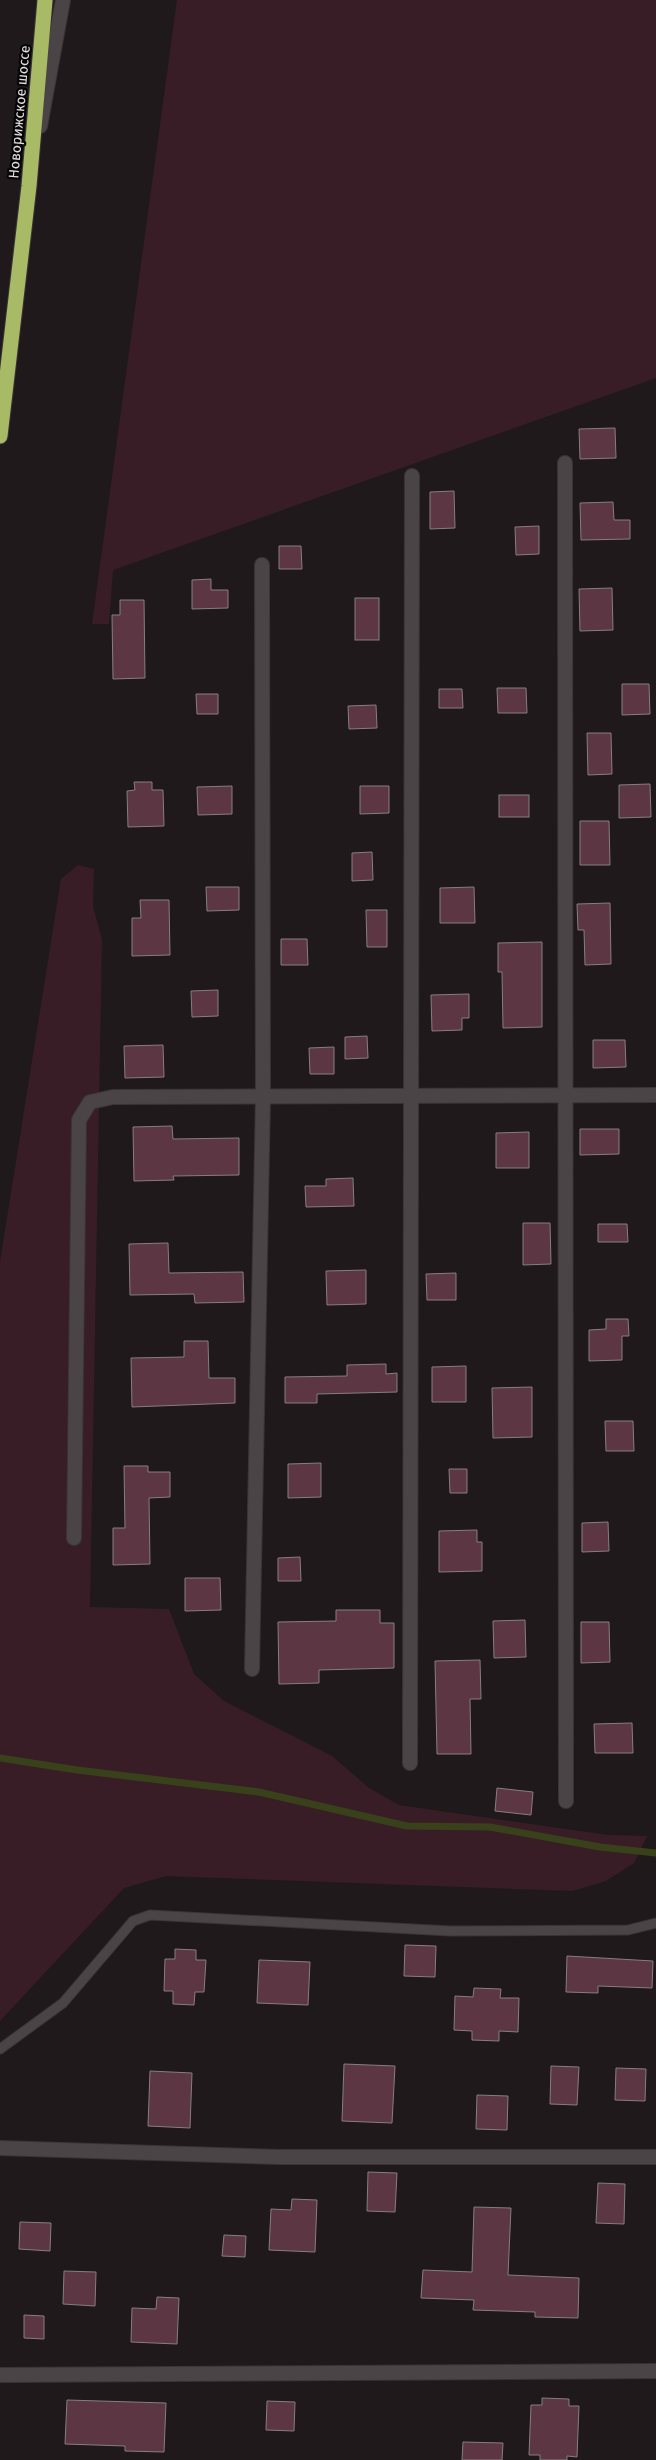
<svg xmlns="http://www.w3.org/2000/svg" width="656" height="2460" font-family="'Fira Sans',sans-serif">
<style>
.green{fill:#381d27}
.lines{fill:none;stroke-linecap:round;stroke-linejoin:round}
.stream{stroke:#39411b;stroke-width:7}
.building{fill:#5d3644;stroke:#867e81}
.service-casing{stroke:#393536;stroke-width:11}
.minor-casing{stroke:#393536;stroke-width:16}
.secondary-casing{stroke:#393536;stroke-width:16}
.motorway-casing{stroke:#393536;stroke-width:17}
.service{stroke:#4b4446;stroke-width:9}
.minor{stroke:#4b4446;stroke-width:14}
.secondary{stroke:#4b4446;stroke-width:14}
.motorway{stroke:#a9ba67;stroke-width:15}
.labels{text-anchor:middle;stroke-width:4.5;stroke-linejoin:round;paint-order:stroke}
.street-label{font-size:14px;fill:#e3dfe0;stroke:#070506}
</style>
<rect width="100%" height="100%" fill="#1f191b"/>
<!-- green -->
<g class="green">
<path d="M 177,0 L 656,0 L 656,378 L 113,570 L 109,624 L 92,624 Z"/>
<path d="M 78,865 L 94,869 L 93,906 L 102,940 L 90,1607 L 169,1609 L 194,1674 L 224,1701 L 332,1756 L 369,1788 L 399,1805 L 608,1835 L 647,1836 L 634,1863 L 606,1881 L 572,1891 L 166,1876 L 124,1888 L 0,2021 L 0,1262 L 61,879 Z"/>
</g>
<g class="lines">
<!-- stream -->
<path class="stream" d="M 0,1758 L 77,1770 L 259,1792 L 407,1826 L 490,1827 L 600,1847 L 656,1853"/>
</g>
<!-- building -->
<g class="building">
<path d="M 615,428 L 616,458 L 580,459 L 579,429 Z"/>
<path d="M 454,491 L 455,528 L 430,529 L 430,492 Z"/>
<path d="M 613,502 L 614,520 L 630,520 L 630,539 L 581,540 L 580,503 Z"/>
<path d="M 539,526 L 539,554 L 516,555 L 515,527 Z"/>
<path d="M 279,546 L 301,546 L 302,569 L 279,569 Z"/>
<path d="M 211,579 L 211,590 L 228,590 L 228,608 L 192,609 L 192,580 Z"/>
<path d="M 612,588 L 613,630 L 580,631 L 579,589 Z"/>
<rect x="355" y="598" width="24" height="42"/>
<path d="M 120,600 L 144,600 L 145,678 L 113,679 L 112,615 L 120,615 Z"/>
<path d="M 622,684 L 649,684 L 650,714 L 622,715 Z"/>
<path d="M 497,688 L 526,688 L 527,713 L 498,713 Z"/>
<path d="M 439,689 L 462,689 L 463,708 L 439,708 Z"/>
<path d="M 196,694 L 218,694 L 218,714 L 197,714 Z"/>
<path d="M 376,705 L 377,728 L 349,729 L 348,706 Z"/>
<path d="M 587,733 L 611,733 L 612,774 L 588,775 Z"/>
<path d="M 134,782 L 152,782 L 152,790 L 163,790 L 164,826 L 128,827 L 127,791 L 135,790 Z"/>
<path d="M 650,784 L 651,817 L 619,818 L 619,785 Z"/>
<path d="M 232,786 L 232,814 L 198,815 L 197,787 Z"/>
<path d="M 360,786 L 389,786 L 389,813 L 360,814 Z"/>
<rect x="499" y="795" width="30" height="22"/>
<path d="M 580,821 L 609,821 L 610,865 L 580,865 Z"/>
<path d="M 372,852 L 373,880 L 352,881 L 352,853 Z"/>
<path d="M 206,887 L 239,887 L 239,910 L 207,911 Z"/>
<path d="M 474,887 L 475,923 L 440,923 L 440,888 Z"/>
<path d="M 140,900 L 169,900 L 170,955 L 132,956 L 132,918 L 141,918 Z"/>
<path d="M 610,903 L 611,964 L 585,965 L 584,930 L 578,930 L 577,904 Z"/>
<path d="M 366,910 L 387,910 L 387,947 L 367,947 Z"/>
<path d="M 281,939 L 307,939 L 308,965 L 281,965 Z"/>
<path d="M 542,942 L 542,1027 L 503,1028 L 502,972 L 498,972 L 498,943 Z"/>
<path d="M 218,990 L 218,1016 L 192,1017 L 191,991 Z"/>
<path d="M 469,994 L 469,1018 L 462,1018 L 462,1030 L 432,1031 L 431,995 Z"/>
<path d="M 367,1036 L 368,1058 L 345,1059 L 345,1037 Z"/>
<path d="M 593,1040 L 625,1040 L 626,1067 L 593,1068 Z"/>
<path d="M 163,1045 L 164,1077 L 125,1078 L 124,1046 Z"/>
<path d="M 334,1047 L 334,1074 L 310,1074 L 309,1048 Z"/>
<path d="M 172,1126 L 173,1139 L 239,1138 L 239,1175 L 173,1176 L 174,1180 L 134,1181 L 133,1127 Z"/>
<path d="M 580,1129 L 619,1129 L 619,1154 L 580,1155 Z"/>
<path d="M 529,1132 L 529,1168 L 496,1168 L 496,1133 Z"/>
<path d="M 353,1178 L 354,1206 L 306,1207 L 305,1186 L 326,1186 L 326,1179 Z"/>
<path d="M 523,1223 L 550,1223 L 551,1264 L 523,1265 Z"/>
<path d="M 598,1224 L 627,1224 L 628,1242 L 598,1242 Z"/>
<path d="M 168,1243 L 169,1273 L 243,1272 L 244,1302 L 195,1303 L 194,1294 L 130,1295 L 129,1244 Z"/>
<path d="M 366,1270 L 366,1304 L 327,1305 L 326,1271 Z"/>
<path d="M 456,1273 L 456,1300 L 427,1300 L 426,1274 Z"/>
<path d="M 606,1319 L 628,1319 L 629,1336 L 622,1336 L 622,1360 L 589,1361 L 589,1330 L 606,1329 Z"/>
<path d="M 184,1341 L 208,1341 L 209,1378 L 235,1378 L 235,1403 L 132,1407 L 131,1358 L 184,1357 Z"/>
<path d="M 386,1364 L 386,1374 L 397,1373 L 397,1392 L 317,1394 L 317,1403 L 285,1403 L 285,1377 L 347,1376 L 347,1365 Z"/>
<path d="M 466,1366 L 466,1402 L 432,1402 L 432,1367 Z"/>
<path d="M 532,1387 L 532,1437 L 493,1438 L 492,1388 Z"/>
<path d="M 605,1421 L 633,1421 L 634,1451 L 606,1451 Z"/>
<path d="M 321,1463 L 321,1497 L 288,1498 L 288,1464 Z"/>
<path d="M 124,1466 L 148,1466 L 148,1472 L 170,1472 L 170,1497 L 149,1498 L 150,1564 L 113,1565 L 113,1528 L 125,1528 Z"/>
<path d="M 449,1469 L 467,1469 L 467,1493 L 450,1493 Z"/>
<path d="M 608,1522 L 609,1551 L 582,1552 L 582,1523 Z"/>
<path d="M 477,1530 L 477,1542 L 482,1542 L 482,1571 L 439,1572 L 439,1531 Z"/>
<path d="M 300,1557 L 301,1581 L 278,1581 L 278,1558 Z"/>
<path d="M 185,1578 L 220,1578 L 221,1610 L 185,1611 Z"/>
<path d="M 336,1610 L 380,1610 L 380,1623 L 394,1623 L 394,1668 L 319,1670 L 319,1683 L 279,1684 L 278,1622 L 336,1621 Z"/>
<path d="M 525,1620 L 526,1657 L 494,1658 L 493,1621 Z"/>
<path d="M 581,1622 L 609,1622 L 610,1662 L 581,1663 Z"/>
<path d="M 480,1660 L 481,1699 L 470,1699 L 471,1754 L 437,1754 L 435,1661 Z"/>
<path d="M 632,1723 L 633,1753 L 595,1753 L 594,1724 Z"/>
<path d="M 497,1788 L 533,1792 L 531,1815 L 495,1811 Z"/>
<path d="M 405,1945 L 436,1946 L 435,1977 L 404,1976 Z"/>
<path d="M 175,1949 L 196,1950 L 196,1960 L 206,1960 L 204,1992 L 195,1992 L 194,2005 L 173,2004 L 173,1991 L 164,1991 L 165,1959 L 175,1959 Z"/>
<path d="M 567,1956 L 653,1961 L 652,1988 L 598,1986 L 598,1993 L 566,1992 Z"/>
<path d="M 259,1960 L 310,1962 L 308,2005 L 257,2003 Z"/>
<path d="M 474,1988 L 501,1989 L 500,1998 L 519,1998 L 518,2032 L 499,2031 L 499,2041 L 472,2040 L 472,2031 L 454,2030 L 455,1996 L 473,1997 Z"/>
<path d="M 344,2064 L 395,2066 L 392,2123 L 342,2121 Z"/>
<path d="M 551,2066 L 579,2067 L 577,2105 L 550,2104 Z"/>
<path d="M 616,2068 L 646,2069 L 645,2101 L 615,2100 Z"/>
<path d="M 150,2071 L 192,2073 L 190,2128 L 148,2126 Z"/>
<path d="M 477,2095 L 508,2096 L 507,2130 L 476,2129 Z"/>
<path d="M 368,2172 L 397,2173 L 395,2212 L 367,2211 Z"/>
<path d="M 598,2183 L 625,2184 L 624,2224 L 596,2223 Z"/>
<path d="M 292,2199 L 317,2200 L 315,2252 L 269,2250 L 271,2209 L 291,2210 Z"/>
<path d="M 474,2207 L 511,2208 L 508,2275 L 579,2278 L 578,2318 L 535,2317 L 535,2312 L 473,2310 L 474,2300 L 421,2298 L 423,2270 L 472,2272 Z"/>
<path d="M 20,2222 L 51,2223 L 50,2251 L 19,2249 Z"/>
<path d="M 224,2235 L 246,2236 L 245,2257 L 222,2256 Z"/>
<path d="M 64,2271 L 96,2272 L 95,2306 L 63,2304 Z"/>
<path d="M 157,2297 L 179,2298 L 177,2344 L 131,2342 L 132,2308 L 156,2309 Z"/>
<path d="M 24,2315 L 44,2316 L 44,2339 L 24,2338 Z"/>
<path d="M 542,2398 L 569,2399 L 569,2406 L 579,2406 L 577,2457 L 567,2456 L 567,2460 L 540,2460 L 540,2455 L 529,2455 L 531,2405 L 542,2405 Z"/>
<path d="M 67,2400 L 166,2403 L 164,2452 L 125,2451 L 125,2446 L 65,2444 Z"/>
<path d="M 267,2401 L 295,2402 L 294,2431 L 266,2430 Z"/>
<path d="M 463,2442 L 503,2443 L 502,2460 L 462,2460 Z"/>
</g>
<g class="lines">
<defs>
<path id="service" d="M 0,2049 L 63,2003 L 133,1921 L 150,1915 L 450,1931 L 628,1930 L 656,1923"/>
<g id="minor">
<path d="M 565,463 L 566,1801"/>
<path d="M 74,1538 L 79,1120 L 90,1102 L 113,1097 L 656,1095"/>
<path d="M 252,1669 L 263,1096 L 262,565"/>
<path d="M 410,1763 L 412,476"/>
<path d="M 0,2148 L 279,2157 L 656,2157"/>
<path d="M 0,2375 L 656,2371"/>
</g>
<path id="secondary" d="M 40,126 L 63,0"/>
<path id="motorway" d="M 0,436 L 29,186 L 45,0"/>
</defs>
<!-- service casing -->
<use href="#service" class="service-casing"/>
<!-- minor casing -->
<use href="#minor" class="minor-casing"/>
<!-- secondary casing -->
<use href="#secondary" class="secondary-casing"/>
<!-- motorway casing -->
<use href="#motorway" class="motorway-casing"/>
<!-- service -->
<use href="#service" class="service"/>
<!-- minor -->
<use href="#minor" class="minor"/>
<!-- secondary -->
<use href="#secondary" class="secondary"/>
<!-- motorway -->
<use href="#motorway" class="motorway"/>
</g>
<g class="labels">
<!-- street labels -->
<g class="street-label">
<text transform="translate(19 112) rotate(-85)" y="5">Новорижское шоссе</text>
</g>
</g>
</svg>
